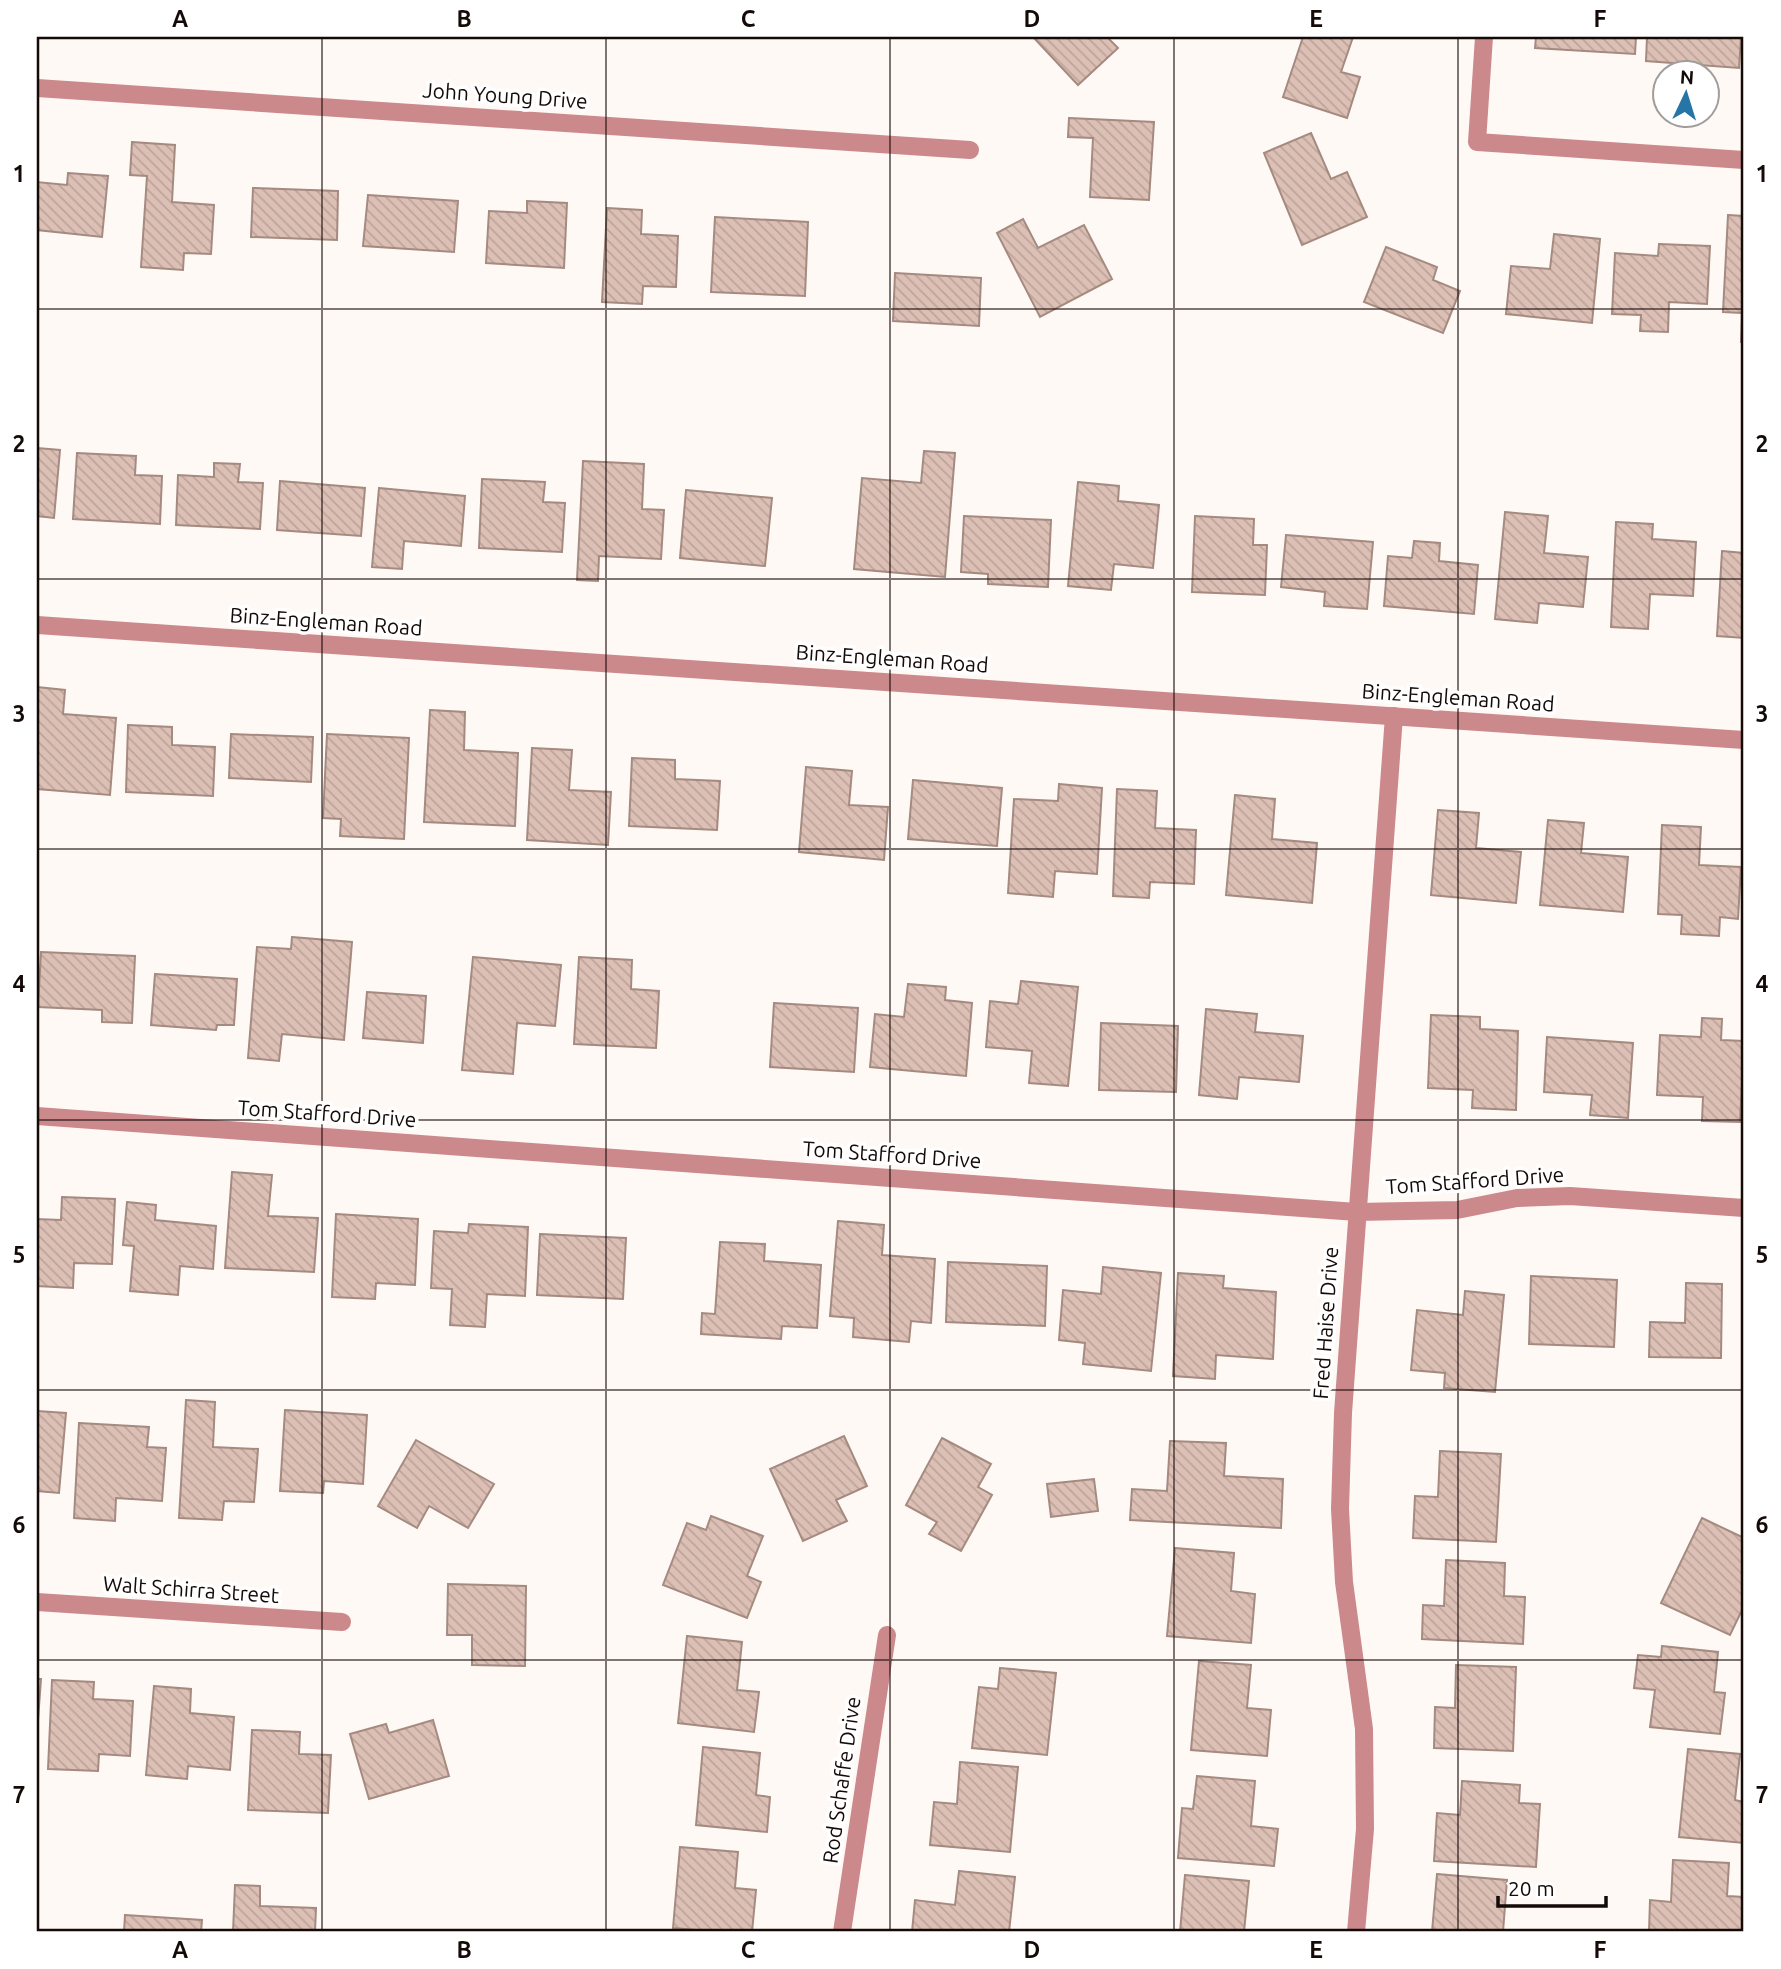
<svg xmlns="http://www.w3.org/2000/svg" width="1781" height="1969" font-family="Ubuntu,sans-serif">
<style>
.building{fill:url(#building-back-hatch);stroke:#a58a80;stroke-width:2}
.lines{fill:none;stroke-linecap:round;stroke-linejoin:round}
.minor{stroke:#cc898c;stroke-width:18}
.grid{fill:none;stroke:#140a07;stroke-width:2;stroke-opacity:0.55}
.labels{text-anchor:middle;stroke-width:7;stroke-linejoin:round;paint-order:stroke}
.street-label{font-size:21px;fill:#140a07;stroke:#fff}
.neatline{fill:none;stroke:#140a07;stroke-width:2.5}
.grid-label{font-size:23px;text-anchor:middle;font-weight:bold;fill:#140a07}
</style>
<defs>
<pattern id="building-back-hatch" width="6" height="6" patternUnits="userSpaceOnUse" patternTransform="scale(1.75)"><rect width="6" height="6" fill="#ddc0b5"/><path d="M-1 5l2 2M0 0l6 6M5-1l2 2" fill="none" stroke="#bda49a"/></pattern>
</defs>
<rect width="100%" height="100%" fill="#fff9f6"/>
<!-- building -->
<g class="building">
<path d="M 1033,37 L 1107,37 L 1118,48 L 1078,85 Z"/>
<path d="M 1303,37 L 1353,37 L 1341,72 L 1360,77 L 1347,118 L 1283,97 Z"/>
<path d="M 1536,37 L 1636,37 L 1635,54 L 1535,48 Z"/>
<path d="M 1647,37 L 1741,37 L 1739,68 L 1646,61 Z"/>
<path d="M 1069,118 L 1154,122 L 1149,200 L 1090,197 L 1093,138 L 1068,137 Z"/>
<path d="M 1311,133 L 1331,179 L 1347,172 L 1367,217 L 1302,245 L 1264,153 Z"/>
<path d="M 132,142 L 175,145 L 172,202 L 214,205 L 211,254 L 184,253 L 183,270 L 141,267 L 147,176 L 130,175 Z"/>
<path d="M 68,173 L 108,176 L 102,237 L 37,230 L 37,182 L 67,185 Z"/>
<path d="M 253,188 L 338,191 L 337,240 L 251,237 Z"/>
<path d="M 368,195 L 458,201 L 454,252 L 363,246 Z"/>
<path d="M 527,201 L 567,203 L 564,268 L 486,263 L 489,211 L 527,213 Z"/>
<path d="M 607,208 L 642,210 L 641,234 L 678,236 L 676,287 L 643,286 L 642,304 L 602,302 Z"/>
<path d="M 1728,215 L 1744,216 L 1744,342 L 1741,342 L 1742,313 L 1723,312 Z"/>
<path d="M 715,217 L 808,222 L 805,296 L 711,292 Z"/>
<path d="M 1023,219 L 1038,248 L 1084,225 L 1112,279 L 1040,317 L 997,233 Z"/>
<path d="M 1554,234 L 1600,239 L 1592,323 L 1506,314 L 1511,266 L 1550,269 Z"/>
<path d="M 1659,244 L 1710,246 L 1707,304 L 1669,302 L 1668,332 L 1640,331 L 1641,315 L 1612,314 L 1615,253 L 1658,256 Z"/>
<path d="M 1386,247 L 1437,267 L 1433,280 L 1460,291 L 1443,333 L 1364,302 Z"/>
<path d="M 895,273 L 981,278 L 979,326 L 893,321 Z"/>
<path d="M 37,448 L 60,450 L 54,518 L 37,516 Z"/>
<path d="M 924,451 L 955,453 L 945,577 L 854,569 L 862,478 L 921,483 Z"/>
<path d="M 77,453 L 136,456 L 135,475 L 162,476 L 160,524 L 73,519 Z"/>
<path d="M 583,461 L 644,464 L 642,509 L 664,510 L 661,559 L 599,556 L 598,581 L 577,580 Z"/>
<path d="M 214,463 L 240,464 L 238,482 L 263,483 L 260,529 L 176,525 L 178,475 L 214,477 Z"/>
<path d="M 482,479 L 545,482 L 543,502 L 565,503 L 562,552 L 479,548 Z"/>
<path d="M 280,481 L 365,488 L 361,536 L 277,530 Z"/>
<path d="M 1078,482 L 1119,486 L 1118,501 L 1159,505 L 1153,568 L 1114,564 L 1111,590 L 1068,586 Z"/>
<path d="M 379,488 L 465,496 L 461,546 L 404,541 L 402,569 L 372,567 Z"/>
<path d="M 686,490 L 772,498 L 765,566 L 680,558 Z"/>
<path d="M 1505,512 L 1548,516 L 1544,553 L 1588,557 L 1583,607 L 1539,603 L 1537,623 L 1495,619 Z"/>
<path d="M 964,516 L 1051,520 L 1048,587 L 988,584 L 988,574 L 961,572 Z"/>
<path d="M 1195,516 L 1254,519 L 1253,545 L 1267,545 L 1265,595 L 1192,592 Z"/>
<path d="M 1616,522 L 1653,524 L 1652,539 L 1696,542 L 1693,596 L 1650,594 L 1648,629 L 1611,627 Z"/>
<path d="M 1286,535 L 1373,542 L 1367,609 L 1324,606 L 1325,592 L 1281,587 Z"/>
<path d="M 1414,541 L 1440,543 L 1439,561 L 1478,565 L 1474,614 L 1384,606 L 1388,556 L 1412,558 Z"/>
<path d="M 1722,551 L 1744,553 L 1744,638 L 1717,636 Z"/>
<path d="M 37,687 L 65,690 L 63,714 L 116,718 L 110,795 L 37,789 Z"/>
<path d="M 430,710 L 465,712 L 464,750 L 518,753 L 515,826 L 424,822 Z"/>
<path d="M 128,725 L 172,727 L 172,745 L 215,747 L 213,796 L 126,792 Z"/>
<path d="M 231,734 L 313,737 L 311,782 L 229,778 Z"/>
<path d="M 327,734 L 409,738 L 404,839 L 340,836 L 341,819 L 323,818 Z"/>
<path d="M 532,748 L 572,750 L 569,790 L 611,792 L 608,845 L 527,840 Z"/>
<path d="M 632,758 L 675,760 L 675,779 L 720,781 L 717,830 L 629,826 Z"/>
<path d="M 806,767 L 852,771 L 849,805 L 888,807 L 884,860 L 799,852 Z"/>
<path d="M 913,780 L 1002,788 L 997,846 L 908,839 Z"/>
<path d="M 1059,784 L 1102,788 L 1097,874 L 1055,871 L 1053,897 L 1008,893 L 1014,799 L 1058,801 Z"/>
<path d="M 1117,789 L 1157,791 L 1155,828 L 1196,830 L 1194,884 L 1150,882 L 1149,898 L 1113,896 Z"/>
<path d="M 1235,795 L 1275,799 L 1272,839 L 1317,843 L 1312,903 L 1226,895 Z"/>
<path d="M 1438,810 L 1479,813 L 1476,848 L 1521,852 L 1516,903 L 1431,895 Z"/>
<path d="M 1548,820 L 1584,823 L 1581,853 L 1628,857 L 1623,912 L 1540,905 Z"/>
<path d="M 1662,825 L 1701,827 L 1699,865 L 1741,867 L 1738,919 L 1720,917 L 1719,936 L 1681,934 L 1682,915 L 1658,914 Z"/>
<path d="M 292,937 L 352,942 L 344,1040 L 282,1034 L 279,1061 L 248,1058 L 257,947 L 291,949 Z"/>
<path d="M 41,952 L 135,956 L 132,1023 L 102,1022 L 102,1010 L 38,1007 Z"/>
<path d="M 473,957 L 561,965 L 555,1026 L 517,1023 L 513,1074 L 462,1070 Z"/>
<path d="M 579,957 L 632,960 L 631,989 L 659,991 L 656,1048 L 574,1044 Z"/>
<path d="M 155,974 L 237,979 L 234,1025 L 217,1025 L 216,1030 L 151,1025 Z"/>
<path d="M 1021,981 L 1078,987 L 1068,1086 L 1029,1083 L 1032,1051 L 986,1047 L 990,1001 L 1018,1004 Z"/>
<path d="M 908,984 L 946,987 L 945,1000 L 972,1003 L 966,1076 L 870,1067 L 875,1014 L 904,1017 Z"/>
<path d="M 367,992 L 426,996 L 423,1043 L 363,1038 Z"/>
<path d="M 774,1003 L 858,1008 L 854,1072 L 770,1067 Z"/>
<path d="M 1206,1009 L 1257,1014 L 1255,1032 L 1303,1036 L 1299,1082 L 1239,1077 L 1237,1099 L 1199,1095 Z"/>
<path d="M 1431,1015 L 1480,1017 L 1480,1029 L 1518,1031 L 1516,1110 L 1472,1108 L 1473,1090 L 1428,1088 Z"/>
<path d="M 1702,1018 L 1722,1019 L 1721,1040 L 1744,1041 L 1740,1122 L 1702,1121 L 1703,1097 L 1657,1095 L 1660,1035 L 1701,1037 Z"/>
<path d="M 1101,1023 L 1178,1026 L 1176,1092 L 1099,1090 Z"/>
<path d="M 1547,1037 L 1633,1043 L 1628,1118 L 1590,1115 L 1592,1095 L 1544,1092 Z"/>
<path d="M 232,1172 L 272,1175 L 268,1216 L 318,1218 L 314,1272 L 225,1268 Z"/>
<path d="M 62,1197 L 115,1199 L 112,1264 L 74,1263 L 73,1288 L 37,1286 L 37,1219 L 61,1220 Z"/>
<path d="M 127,1202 L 156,1205 L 155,1220 L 216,1226 L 213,1269 L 180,1266 L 178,1295 L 130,1291 L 134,1246 L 123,1245 Z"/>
<path d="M 336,1214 L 418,1219 L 415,1285 L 376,1283 L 375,1299 L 332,1297 Z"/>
<path d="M 838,1221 L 884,1225 L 882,1255 L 935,1259 L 931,1323 L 911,1321 L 909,1342 L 853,1337 L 854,1318 L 830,1316 Z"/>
<path d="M 469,1224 L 528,1227 L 525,1296 L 487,1294 L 485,1327 L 450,1325 L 452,1289 L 431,1288 L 434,1231 L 468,1233 Z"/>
<path d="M 540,1234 L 626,1238 L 623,1299 L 537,1295 Z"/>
<path d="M 720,1242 L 765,1244 L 764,1261 L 821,1265 L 817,1328 L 782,1326 L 781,1339 L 701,1334 L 702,1313 L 715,1314 Z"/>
<path d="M 948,1262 L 1047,1266 L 1045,1326 L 946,1322 Z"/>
<path d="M 1103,1267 L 1161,1273 L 1151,1371 L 1083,1364 L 1085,1343 L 1059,1340 L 1063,1290 L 1101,1294 Z"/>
<path d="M 1178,1273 L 1224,1276 L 1223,1288 L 1276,1292 L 1273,1359 L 1216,1355 L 1215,1379 L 1173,1376 Z"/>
<path d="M 1531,1276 L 1617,1280 L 1614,1347 L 1529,1344 Z"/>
<path d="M 1686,1283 L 1722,1284 L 1721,1358 L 1649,1357 L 1650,1322 L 1685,1323 Z"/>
<path d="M 1465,1291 L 1504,1295 L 1495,1392 L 1444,1388 L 1445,1373 L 1411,1370 L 1417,1310 L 1463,1315 Z"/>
<path d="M 186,1400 L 215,1402 L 213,1447 L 258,1449 L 254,1502 L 224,1501 L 222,1520 L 179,1518 Z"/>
<path d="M 285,1410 L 367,1415 L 363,1484 L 324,1481 L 323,1493 L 280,1491 Z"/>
<path d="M 37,1411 L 66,1413 L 59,1493 L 37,1491 Z"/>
<path d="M 79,1423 L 149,1427 L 147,1447 L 166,1448 L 162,1501 L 116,1498 L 115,1521 L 74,1518 Z"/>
<path d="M 844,1436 L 867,1486 L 836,1500 L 847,1521 L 803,1541 L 770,1469 Z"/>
<path d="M 942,1438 L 991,1464 L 978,1487 L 992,1495 L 961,1551 L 929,1534 L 937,1522 L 906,1505 Z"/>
<path d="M 416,1440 L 494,1484 L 468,1528 L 429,1506 L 417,1528 L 378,1506 Z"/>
<path d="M 1170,1441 L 1226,1443 L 1224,1476 L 1283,1479 L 1281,1528 L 1130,1520 L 1132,1489 L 1167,1491 Z"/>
<path d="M 1440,1451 L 1501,1454 L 1496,1542 L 1413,1538 L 1415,1496 L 1438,1497 Z"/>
<path d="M 1094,1479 L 1098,1511 L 1051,1517 L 1047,1484 Z"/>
<path d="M 711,1516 L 763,1536 L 747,1576 L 761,1582 L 747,1618 L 663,1585 L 687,1523 L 706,1530 Z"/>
<path d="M 1702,1518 L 1744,1538 L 1744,1606 L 1730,1635 L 1661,1603 Z"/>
<path d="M 1175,1548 L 1234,1553 L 1231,1591 L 1255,1594 L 1251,1643 L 1167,1636 Z"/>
<path d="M 1446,1560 L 1505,1563 L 1504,1596 L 1525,1597 L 1523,1644 L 1422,1639 L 1423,1605 L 1444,1606 Z"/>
<path d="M 448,1584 L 526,1586 L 525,1666 L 472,1665 L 472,1635 L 447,1635 Z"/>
<path d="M 687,1636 L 742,1642 L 737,1690 L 759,1692 L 754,1732 L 678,1723 Z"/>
<path d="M 1662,1646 L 1718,1652 L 1714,1692 L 1725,1693 L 1720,1734 L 1650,1727 L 1655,1690 L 1634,1688 L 1638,1655 L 1661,1657 Z"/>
<path d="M 1199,1661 L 1251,1665 L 1247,1708 L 1271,1710 L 1267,1756 L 1191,1750 Z"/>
<path d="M 1456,1665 L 1516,1667 L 1513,1751 L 1434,1748 L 1435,1707 L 1455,1708 Z"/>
<path d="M 1000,1668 L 1056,1673 L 1047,1755 L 972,1748 L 979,1687 L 998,1689 Z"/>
<path d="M 37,1679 L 41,1679 L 37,1734 Z"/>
<path d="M 52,1680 L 94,1682 L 93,1699 L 133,1701 L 130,1756 L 99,1754 L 98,1771 L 48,1769 Z"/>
<path d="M 154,1686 L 191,1689 L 190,1713 L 234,1717 L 230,1770 L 188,1766 L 187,1779 L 146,1775 Z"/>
<path d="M 433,1720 L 449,1776 L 369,1799 L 350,1734 L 386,1724 L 389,1733 Z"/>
<path d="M 252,1730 L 300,1732 L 299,1754 L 331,1755 L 328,1813 L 248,1810 Z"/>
<path d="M 703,1747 L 760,1753 L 756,1795 L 770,1797 L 767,1832 L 696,1825 Z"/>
<path d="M 1688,1749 L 1740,1754 L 1735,1800 L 1744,1802 L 1744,1843 L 1679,1837 Z"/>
<path d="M 960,1762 L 1018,1767 L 1010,1852 L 930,1845 L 934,1802 L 957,1804 Z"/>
<path d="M 1197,1776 L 1255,1781 L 1251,1826 L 1278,1829 L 1274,1866 L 1178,1858 L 1182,1808 L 1193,1809 Z"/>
<path d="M 1462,1781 L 1520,1785 L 1519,1803 L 1540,1804 L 1536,1867 L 1434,1861 L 1437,1813 L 1460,1815 Z"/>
<path d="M 680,1847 L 738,1852 L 735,1888 L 756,1890 L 752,1932 L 720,1932 L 673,1928 Z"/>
<path d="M 1673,1860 L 1729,1863 L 1727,1896 L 1744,1897 L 1744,1932 L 1649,1932 L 1650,1900 L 1671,1902 Z"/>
<path d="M 959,1871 L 1015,1877 L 1009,1932 L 912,1932 L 915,1900 L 955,1905 Z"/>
<path d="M 1437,1874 L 1507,1880 L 1503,1932 L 1432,1932 Z"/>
<path d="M 1185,1875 L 1249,1881 L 1244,1932 L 1180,1932 Z"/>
<path d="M 235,1885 L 260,1886 L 260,1906 L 316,1908 L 315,1932 L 233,1932 Z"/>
<path d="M 125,1915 L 202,1920 L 201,1932 L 124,1932 Z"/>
</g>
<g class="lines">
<!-- minor -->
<g class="minor">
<path d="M 1484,37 L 1477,142 L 1744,160"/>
<path d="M 37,88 L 970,150"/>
<path d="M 37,625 L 1744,740"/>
<path d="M 37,1116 L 1357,1212 L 1457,1210 L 1517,1198 L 1570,1196 L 1744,1208"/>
<path d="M 37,1602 L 342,1622"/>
<path d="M 842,1932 L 887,1635"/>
<path d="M 1356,1932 L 1365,1829 L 1364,1729 L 1344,1582 L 1340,1509 L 1343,1413 L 1394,716"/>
</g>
</g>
<!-- grid -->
<path class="grid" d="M 322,37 L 322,1932M 606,37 L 606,1932M 890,37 L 890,1932M 1174,37 L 1174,1932M 1458,37 L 1458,1932M 37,309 L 1744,309M 37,579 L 1744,579M 37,849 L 1744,849M 37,1120 L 1744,1120M 37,1390 L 1744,1390M 37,1660 L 1744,1660"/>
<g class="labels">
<!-- street labels -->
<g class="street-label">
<text transform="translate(505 96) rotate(4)" y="7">John Young Drive</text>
<text transform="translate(326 622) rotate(4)" y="7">Binz-Engleman Road</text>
<text transform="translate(892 659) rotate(4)" y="7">Binz-Engleman Road</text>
<text transform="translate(1458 698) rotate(4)" y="7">Binz-Engleman Road</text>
<text transform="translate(327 1114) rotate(4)" y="7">Tom Stafford Drive</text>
<text transform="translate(892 1155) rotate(4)" y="7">Tom Stafford Drive</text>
<text transform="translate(1475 1181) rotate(-4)" y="7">Tom Stafford Drive</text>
<text transform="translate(1326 1323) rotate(-86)" y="7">Fred Haise Drive</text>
<text transform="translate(191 1590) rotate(4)" y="7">Walt Schirra Street</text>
<text transform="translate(842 1780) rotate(-82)" y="7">Rod Schaffe Drive</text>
</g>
</g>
<!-- border -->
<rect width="1781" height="1969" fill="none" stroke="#ffffff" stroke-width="77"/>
<!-- north arrow -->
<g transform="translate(1686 94) rotate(4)"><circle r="33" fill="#ffffff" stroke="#a19d9c" stroke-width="2"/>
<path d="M0-5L12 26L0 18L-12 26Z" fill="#2675a7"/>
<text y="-10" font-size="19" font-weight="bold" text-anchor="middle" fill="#140a07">N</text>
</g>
<!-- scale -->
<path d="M1498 1896v10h108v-10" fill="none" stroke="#140a07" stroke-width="3.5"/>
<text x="1508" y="1896" font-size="21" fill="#140a07" stroke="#ffffff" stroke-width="5" paint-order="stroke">20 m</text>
<rect x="38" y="38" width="1704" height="1892" class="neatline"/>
<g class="grid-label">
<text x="180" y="27">A</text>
<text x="464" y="27">B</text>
<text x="748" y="27">C</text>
<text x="1032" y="27">D</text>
<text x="1316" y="27">E</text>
<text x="1600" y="27">F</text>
<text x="19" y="182">1</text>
<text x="1762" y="182">1</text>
<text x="19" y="452">2</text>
<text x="1762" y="452">2</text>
<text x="19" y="722">3</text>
<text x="1762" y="722">3</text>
<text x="19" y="992">4</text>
<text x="1762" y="992">4</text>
<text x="19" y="1263">5</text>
<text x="1762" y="1263">5</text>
<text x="19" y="1533">6</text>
<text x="1762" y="1533">6</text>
<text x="19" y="1803">7</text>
<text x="1762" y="1803">7</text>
<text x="180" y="1958">A</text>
<text x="464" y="1958">B</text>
<text x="748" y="1958">C</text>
<text x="1032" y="1958">D</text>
<text x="1316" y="1958">E</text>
<text x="1600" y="1958">F</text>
</g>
</svg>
